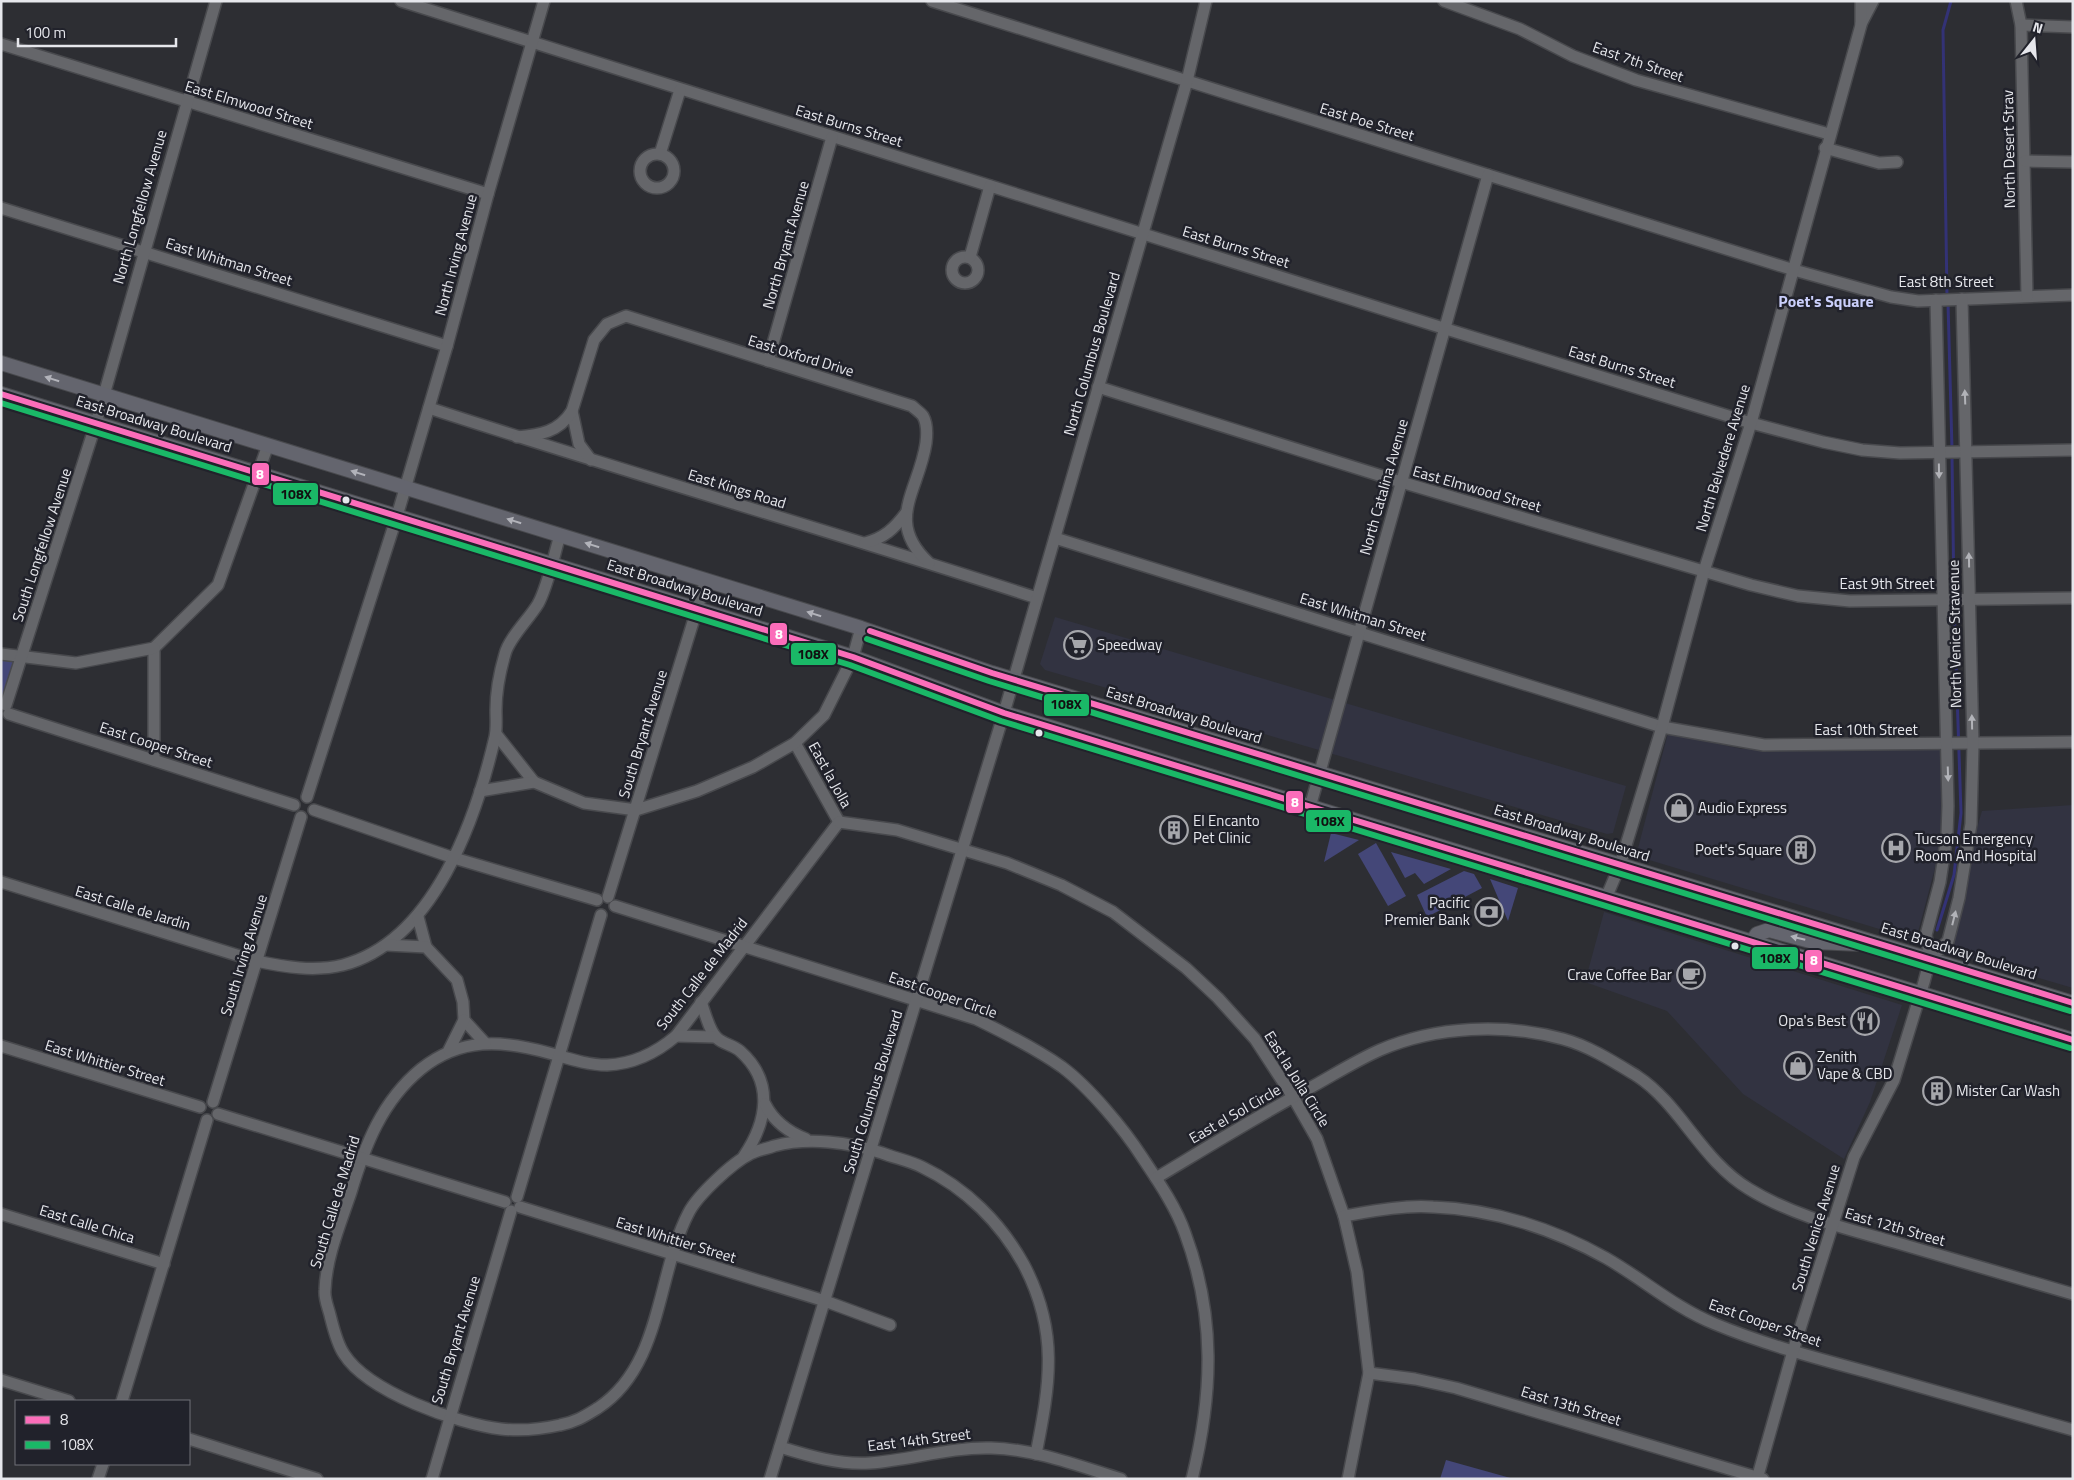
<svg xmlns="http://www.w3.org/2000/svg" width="2074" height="1480" font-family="'Titillium Web',sans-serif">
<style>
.built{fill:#323341}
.green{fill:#444778}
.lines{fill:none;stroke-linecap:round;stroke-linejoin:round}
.stream{stroke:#333276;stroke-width:3}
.minor-casing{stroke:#48494d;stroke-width:14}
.major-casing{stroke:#48494d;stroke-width:16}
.minor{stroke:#65666a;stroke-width:11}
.major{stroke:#64656e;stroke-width:14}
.bus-1-casing{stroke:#21222b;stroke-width:10}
.bus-2-casing{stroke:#21222b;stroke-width:10}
.bus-1{stroke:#fb6dba;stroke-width:6}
.bus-2{stroke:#1ab867;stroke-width:6}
.oneway{fill:#b2b3ba}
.oneway2{fill:#b2b3b8}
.bus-dot{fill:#e6e7ec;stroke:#21222b;stroke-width:2}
.labels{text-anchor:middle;stroke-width:5;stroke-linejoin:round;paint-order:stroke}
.street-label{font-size:15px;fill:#e6e7ec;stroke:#21222b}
.poi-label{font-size:15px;fill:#e6e7ec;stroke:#21222b;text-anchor:start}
.neighbourhood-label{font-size:16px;font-weight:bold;fill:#cacffb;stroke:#21222b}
.line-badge{stroke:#21222b;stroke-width:2}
.badge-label{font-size:14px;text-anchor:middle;font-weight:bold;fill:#fff}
.pale-badge-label{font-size:14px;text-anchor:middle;font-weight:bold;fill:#111}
</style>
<rect width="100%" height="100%" fill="#2d2e33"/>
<!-- built -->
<g class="built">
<path d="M 1055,617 L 1626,786 L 1613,833 L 1607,834 L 1045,670 L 1040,664 Z"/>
<path d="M 1668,733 L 1742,749 L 1940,749 L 1944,761 L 1940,849 L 1916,940 L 1636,856 Z"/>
<path d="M 2073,805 L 2073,988 L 1941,949 L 1982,811 Z"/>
<path d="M 1604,912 L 1902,1005 L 1870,1102 L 1844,1159 L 1743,1094 L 1667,1011 L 1585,982 Z"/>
</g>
<!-- green -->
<g class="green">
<path d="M 1,656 L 18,658 L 1,707 Z"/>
<path d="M 1331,833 L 1359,840 L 1324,862 Z"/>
<path d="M 1376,843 L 1406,896 L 1388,906 L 1358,854 Z"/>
<path d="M 1391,852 L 1451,869 L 1424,884 L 1415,873 L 1405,878 Z"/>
<path d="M 1464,871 L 1474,874 L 1482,888 L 1427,917 L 1417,895 Z"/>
<path d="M 1490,879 L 1518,888 L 1508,921 Z"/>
<path d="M 1446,1460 L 1514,1479 L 1440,1479 Z"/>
</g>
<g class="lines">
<!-- stream -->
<g class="stream">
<path d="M 1947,297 L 1943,30 L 1951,1"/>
<path d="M 1948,303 L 1952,449"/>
<path d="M 1952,456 L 1954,597"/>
<path d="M 1937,930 L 1954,875 L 1961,813 L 1954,603"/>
</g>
<defs>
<g id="minor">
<path d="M 401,1 L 1443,328 L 1751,423 L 1823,442 L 1862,450 L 1900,453 L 2073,450"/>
<path d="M 932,1 L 1488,175 L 1794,270 L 1891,297 L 1918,301 L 2073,295"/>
<path d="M 1444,1 L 1520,29 L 1573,56 L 1636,80 L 1829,134"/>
<path d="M 2016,1 L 2021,25 L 2027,296"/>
<path d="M 1861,24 L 1873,1"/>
<path d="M 2021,25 L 2073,27"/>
<path d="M 1,44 L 488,194"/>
<path d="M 1825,148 L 1879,163 L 1897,162"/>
<path d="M 660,154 L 680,90"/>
<circle cx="657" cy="171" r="17"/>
<path d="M 2025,161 L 2073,162"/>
<path d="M 1,208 L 447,346"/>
<circle cx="965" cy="270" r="13"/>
<path d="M 970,257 L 990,186"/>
<path d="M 768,361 L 832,137"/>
<path d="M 1098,387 L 1401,482 L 1751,585 L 1798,596 L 1850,601 L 2073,598"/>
<path d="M 429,408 C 631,474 835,532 1037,598"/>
<path d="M 572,411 L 579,444 L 591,460"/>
<path d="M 517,437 C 540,435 559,432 572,411 L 594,340 L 607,324 L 626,316 L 912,406 C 915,409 921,413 923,416 C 927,423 927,435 926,443 C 919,491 884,521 929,563"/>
<path d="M 1055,538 L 1662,727 L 1764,745 L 2073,742"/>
<path d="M 865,543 C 884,538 894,529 906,513"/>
<path d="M 154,648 L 218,585 L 268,445"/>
<path d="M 154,648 L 154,760"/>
<path d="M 1,654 L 76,663 L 154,648"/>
<path d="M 6,705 L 96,423 L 216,1"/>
<path d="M 9,714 L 294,805"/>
<path d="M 496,734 L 534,782"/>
<path d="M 795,743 L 839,822"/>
<path d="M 480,791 L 534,782 L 584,803 L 636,810 L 697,791 L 753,767 L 795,743 L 824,715 L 853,657 L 861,628"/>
<path d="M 307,797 L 397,516 L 447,346 L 488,194 L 544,1"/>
<path d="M 1310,807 L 1488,175"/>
<path d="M 314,810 L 454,858 L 597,900"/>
<path d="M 839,822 L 676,1036 C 656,1053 633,1064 607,1065 C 587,1065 567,1058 549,1053 C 502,1040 461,1037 421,1069 C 382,1101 365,1145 351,1192 C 341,1222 326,1257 325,1290 C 324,1298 328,1307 330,1315 C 333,1327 337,1344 344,1354 C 368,1392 458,1424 501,1429 C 520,1431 542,1429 560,1425 C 576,1422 585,1416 598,1408 C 663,1365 656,1275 689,1212 C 698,1195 732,1163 750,1154 C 757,1150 766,1149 774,1146 C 808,1137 849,1142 882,1153 C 895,1158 910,1161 922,1167 C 966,1188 1001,1223 1024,1265 C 1059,1332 1050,1383 1036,1454"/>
<path d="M 839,822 L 897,830 L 1007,863 L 1061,885 L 1113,912 L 1186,968 L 1218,998 L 1255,1039 L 1293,1097 L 1317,1139 L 1344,1216 L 1357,1272 L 1369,1373 L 1348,1479"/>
<path d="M 1,882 L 256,961 C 285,967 314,972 343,965 C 434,941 476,819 495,737 C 497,728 496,719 496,710 C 496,693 500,671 505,654 C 509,638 529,619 538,604 C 548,586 554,555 560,535"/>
<path d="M 608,897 L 706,580"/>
<path d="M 1606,898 L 1620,865 L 1662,727 L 1704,571 L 1751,423 L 1861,25 L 1861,1"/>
<path d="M 615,906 L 976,1019 C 1005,1033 1035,1048 1062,1067 C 1089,1087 1124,1129 1142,1157 C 1158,1181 1176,1207 1185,1233 C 1216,1317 1213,1394 1192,1479"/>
<path d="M 418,917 L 426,947"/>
<path d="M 386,945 L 426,947 L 457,980 L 463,1002 L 464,1020 L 485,1043"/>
<path d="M 1930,959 L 1948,941 L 1959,898 L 1971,824 L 1973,744 L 1962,299"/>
<path d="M 701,1002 C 705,1012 709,1031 717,1038 C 723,1044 733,1045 740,1051 C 775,1082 767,1122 744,1156"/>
<path d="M 676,1036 L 715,1037"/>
<path d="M 1,1046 L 200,1107"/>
<path d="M 449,1050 L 464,1020"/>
<path d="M 213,1102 L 301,817"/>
<path d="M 765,1104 C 774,1122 788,1132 806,1139"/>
<path d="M 218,1114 L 505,1202"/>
<path d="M 1156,1178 C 1206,1148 1256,1117 1308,1089 C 1332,1076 1355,1061 1380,1050 C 1436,1026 1505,1023 1563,1039 C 1589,1046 1614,1062 1637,1076 C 1681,1105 1701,1160 1749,1189 C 1793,1216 1845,1228 1894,1242 C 1954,1259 2013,1277 2073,1294"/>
<path d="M 517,1197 L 601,915"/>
<path d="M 520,1207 L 825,1301 L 890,1325"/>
<path d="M 1,1214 L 164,1264"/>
<path d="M 1344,1216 C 1373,1211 1403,1205 1433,1207 C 1493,1209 1554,1229 1606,1258 C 1643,1279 1675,1308 1715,1324 C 1766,1345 1819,1359 1871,1373 C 1938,1392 2005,1411 2073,1430"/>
<path d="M 1369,1373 L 1415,1379 L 1456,1388 L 1763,1479"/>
<path d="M 1,1380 L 69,1401"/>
<path d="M 122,1401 L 207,1120"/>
<path d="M 189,1439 L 317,1479"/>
<path d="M 780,1447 C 809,1456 839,1465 870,1463 C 911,1460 949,1447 991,1448 C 1035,1449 1079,1466 1121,1479"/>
<path d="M 98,1479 L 103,1464"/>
<path d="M 432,1479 L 511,1211"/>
<path d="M 770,1479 L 1004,713 L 1187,81 L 1206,1"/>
<path d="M 1757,1479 L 1793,1351 L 1854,1157 L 1894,1080 L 1924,982 L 1930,959 L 1926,935 L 1940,882 L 1947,835 L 1948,806 L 1936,300"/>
</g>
<g id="major">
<path d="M 1,363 L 861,628 L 992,673 L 2073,1003"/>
<path d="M 1,394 L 853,657 L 1004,713 L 2073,1040"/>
<path d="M 1752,942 L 1757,934 L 1769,930 L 1814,942 L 1861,944"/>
</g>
</defs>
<!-- minor casing -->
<use href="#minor" class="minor-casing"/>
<!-- major casing -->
<use href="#major" class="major-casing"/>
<!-- minor -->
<use href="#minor" class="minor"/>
<!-- major -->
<use href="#major" class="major"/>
<defs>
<g id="bus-1">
<path d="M 1,394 L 853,657 L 1004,713 L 2073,1040"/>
<path d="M 870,631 L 992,673 L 2073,1003"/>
</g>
<g id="bus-2">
<path d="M 1,403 L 850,665 L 1001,721 L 2070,1048"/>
<path d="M 867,639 L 989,681 L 2070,1011"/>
</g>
</defs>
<!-- bus-1 casing -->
<use href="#bus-1" class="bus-1-casing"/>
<!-- bus-2 casing -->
<use href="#bus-2" class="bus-2-casing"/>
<!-- bus-1 -->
<use href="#bus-1" class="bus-1"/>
<!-- bus-2 -->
<use href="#bus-2" class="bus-2"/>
</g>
<!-- one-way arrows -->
<defs><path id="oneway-solid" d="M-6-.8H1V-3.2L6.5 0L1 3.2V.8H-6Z" transform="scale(1.25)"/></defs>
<g class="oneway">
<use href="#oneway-solid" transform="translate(52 379) rotate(-163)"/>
<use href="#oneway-solid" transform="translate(358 473) rotate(-163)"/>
<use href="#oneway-solid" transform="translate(514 521) rotate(-163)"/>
<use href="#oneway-solid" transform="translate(592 545) rotate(-163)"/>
<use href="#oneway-solid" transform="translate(814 614) rotate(-163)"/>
<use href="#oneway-solid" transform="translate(1798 938) rotate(-166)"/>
</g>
<g class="oneway2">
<use href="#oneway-solid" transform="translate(1965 397) rotate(-92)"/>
<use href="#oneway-solid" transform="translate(1939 471) rotate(89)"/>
<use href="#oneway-solid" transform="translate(1969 560) rotate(-91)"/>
<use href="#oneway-solid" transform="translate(1972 722) rotate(-91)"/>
<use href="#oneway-solid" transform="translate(1948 774) rotate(88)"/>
<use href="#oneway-solid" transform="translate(1954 918) rotate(-76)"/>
</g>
<!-- icons -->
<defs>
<symbol id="supermarket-ring" viewBox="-11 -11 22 22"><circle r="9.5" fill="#21222b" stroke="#a5a6ab" stroke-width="1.5"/><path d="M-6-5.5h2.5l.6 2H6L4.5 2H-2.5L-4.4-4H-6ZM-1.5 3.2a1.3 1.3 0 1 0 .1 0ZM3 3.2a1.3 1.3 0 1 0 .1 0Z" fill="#a5a6ab"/></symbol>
<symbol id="shop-ring" viewBox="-11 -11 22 22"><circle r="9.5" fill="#21222b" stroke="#a5a6ab" stroke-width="1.5"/><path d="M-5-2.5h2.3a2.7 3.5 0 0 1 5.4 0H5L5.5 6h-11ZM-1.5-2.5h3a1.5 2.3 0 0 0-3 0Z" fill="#a5a6ab"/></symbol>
<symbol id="building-ring" viewBox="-11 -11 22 22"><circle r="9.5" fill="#21222b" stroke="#a5a6ab" stroke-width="1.5"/><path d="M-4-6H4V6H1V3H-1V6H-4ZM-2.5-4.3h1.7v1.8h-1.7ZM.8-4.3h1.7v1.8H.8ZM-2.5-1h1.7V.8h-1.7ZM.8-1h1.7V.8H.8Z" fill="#a5a6ab"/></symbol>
<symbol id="hospital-ring" viewBox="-11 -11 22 22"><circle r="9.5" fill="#21222b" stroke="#a5a6ab" stroke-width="1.5"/><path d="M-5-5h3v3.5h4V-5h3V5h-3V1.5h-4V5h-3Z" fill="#a5a6ab"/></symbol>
<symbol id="bank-ring" viewBox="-11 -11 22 22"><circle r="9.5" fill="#21222b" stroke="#a5a6ab" stroke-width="1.5"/><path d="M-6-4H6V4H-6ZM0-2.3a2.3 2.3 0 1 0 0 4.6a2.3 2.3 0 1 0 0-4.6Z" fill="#a5a6ab"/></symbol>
<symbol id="cafe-ring" viewBox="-11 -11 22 22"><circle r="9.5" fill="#21222b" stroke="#a5a6ab" stroke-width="1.5"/><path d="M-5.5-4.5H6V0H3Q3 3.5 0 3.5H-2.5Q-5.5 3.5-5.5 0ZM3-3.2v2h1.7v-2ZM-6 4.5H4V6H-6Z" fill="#a5a6ab"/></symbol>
<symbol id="restaurant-ring" viewBox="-11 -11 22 22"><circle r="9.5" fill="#21222b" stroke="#a5a6ab" stroke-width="1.5"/><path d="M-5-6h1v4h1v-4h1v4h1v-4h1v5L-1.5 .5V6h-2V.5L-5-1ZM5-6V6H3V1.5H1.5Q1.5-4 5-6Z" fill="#a5a6ab"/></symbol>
</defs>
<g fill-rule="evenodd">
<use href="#supermarket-ring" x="1062" y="629" width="32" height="32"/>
<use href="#shop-ring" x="1663" y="792" width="32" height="32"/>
<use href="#building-ring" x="1158" y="814" width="32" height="32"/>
<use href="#hospital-ring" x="1880" y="832" width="32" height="32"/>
<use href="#building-ring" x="1785" y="834" width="32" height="32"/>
<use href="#bank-ring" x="1473" y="896" width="32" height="32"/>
<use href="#cafe-ring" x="1675" y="959" width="32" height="32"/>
<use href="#restaurant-ring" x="1849" y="1005" width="32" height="32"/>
<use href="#shop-ring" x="1782" y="1050" width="32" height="32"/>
<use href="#building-ring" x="1921" y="1075" width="32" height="32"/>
</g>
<!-- markers -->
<g class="bus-dot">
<circle cx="346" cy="500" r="4.5"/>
<circle cx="1039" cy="733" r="4.5"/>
<circle cx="1735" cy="946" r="4.5"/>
</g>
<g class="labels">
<!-- street labels -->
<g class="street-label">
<text transform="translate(1638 62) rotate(19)" y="5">East 7th Street</text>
<text transform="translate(249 105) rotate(17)" y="5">East Elmwood Street</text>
<text transform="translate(1367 122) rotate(17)" y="5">East Poe Street</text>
<text transform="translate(849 126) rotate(17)" y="5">East Burns Street</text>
<text transform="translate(2009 149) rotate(-91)" y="5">North Desert Strav</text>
<text transform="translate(140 207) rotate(-74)" y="5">North Longfellow Avenue</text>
<text transform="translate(786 245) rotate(-74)" y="5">North Bryant Avenue</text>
<text transform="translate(1236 247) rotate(17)" y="5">East Burns Street</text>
<text transform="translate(456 255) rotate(-75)" y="5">North Irving Avenue</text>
<text transform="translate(229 262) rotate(17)" y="5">East Whitman Street</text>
<text x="1946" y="287">East 8th Street</text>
<text transform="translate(1092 354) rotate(-74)" y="5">North Columbus Boulevard</text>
<text transform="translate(801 356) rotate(17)" y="5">East Oxford Drive</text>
<text transform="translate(1622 367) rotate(17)" y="5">East Burns Street</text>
<text transform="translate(154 424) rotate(17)" y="5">East Broadway Boulevard</text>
<text transform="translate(1723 458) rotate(-73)" y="5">North Belvedere Avenue</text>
<text transform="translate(1384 487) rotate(-74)" y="5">North Catalina Avenue</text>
<text transform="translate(737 489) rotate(17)" y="5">East Kings Road</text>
<text transform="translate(1477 489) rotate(16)" y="5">East Elmwood Street</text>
<text transform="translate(42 545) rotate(-72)" y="5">South Longfellow Avenue</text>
<text x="1887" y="589">East 9th Street</text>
<text transform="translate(685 588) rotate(17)" y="5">East Broadway Boulevard</text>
<text transform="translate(1363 617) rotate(17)" y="5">East Whitman Street</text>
<text transform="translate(1955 634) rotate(-91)" y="5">North Venice Stravenue</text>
<text transform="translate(1184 715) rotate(17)" y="5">East Broadway Boulevard</text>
<text x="1866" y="735">East 10th Street</text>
<text transform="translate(643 734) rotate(-73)" y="5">South Bryant Avenue</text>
<text transform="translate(156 745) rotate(18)" y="5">East Cooper Street</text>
<text transform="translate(830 775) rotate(61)" y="5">East la Jolla</text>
<text transform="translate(1572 833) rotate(17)" y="5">East Broadway Boulevard</text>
<text transform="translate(133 908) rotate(17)" y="5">East Calle de Jardin</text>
<text transform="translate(1959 951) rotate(17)" y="5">East Broadway Boulevard</text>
<text transform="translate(244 955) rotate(-73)" y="5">South Irving Avenue</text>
<text transform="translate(702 974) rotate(-52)" y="5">South Calle de Madrid</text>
<text transform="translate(943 995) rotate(19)" y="5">East Cooper Circle</text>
<text transform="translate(105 1063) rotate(17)" y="5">East Whittier Street</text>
<text transform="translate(1297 1079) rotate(58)" y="5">East la Jolla Circle</text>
<text transform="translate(873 1092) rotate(-73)" y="5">South Columbus Boulevard</text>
<text transform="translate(1235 1114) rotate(-30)" y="5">East el Sol Circle</text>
<text transform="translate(335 1202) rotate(-73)" y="5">South Calle de Madrid</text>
<text transform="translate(87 1224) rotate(17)" y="5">East Calle Chica</text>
<text transform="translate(1895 1227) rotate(16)" y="5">East 12th Street</text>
<text transform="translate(1816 1228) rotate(-73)" y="5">South Venice Avenue</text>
<text transform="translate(676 1240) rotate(17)" y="5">East Whittier Street</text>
<text transform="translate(1765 1323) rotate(19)" y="5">East Cooper Street</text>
<text transform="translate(456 1340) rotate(-73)" y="5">South Bryant Avenue</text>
<text transform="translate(1571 1406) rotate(17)" y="5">East 13th Street</text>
<text transform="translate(919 1440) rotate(-7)" y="5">East 14th Street</text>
</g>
<!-- poi labels -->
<g class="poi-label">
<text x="1097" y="650">Speedway</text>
<text x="1698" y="813">Audio Express</text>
<text x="1193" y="826">El Encanto<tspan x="1193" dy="17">Pet Clinic</tspan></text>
<text x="1915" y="844">Tucson Emergency<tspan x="1915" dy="17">Room And Hospital</tspan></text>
<text x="1782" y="855" text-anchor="end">Poet's Square</text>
<text x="1470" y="908" text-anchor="end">Pacific<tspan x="1470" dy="17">Premier Bank</tspan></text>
<text x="1672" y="980" text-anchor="end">Crave Coffee Bar</text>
<text x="1846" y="1026" text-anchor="end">Opa's Best</text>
<text x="1817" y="1062">Zenith<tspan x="1817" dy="17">Vape &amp; CBD</tspan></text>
<text x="1956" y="1096">Mister Car Wash</text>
</g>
<!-- neighbourhood labels -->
<g class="neighbourhood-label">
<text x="1826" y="307">Poet's Square</text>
</g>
</g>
<g class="line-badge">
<rect x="251" y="462" width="19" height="24" rx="5" fill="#fb6dba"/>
<rect x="272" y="482" width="47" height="24" rx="5" fill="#1ab867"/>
<rect x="769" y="622" width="19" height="24" rx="5" fill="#fb6dba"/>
<rect x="790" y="642" width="47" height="24" rx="5" fill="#1ab867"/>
<rect x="1043" y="693" width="47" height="24" rx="5" fill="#1ab867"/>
<rect x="1285" y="790" width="19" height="24" rx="5" fill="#fb6dba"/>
<rect x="1305" y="809" width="47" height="24" rx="5" fill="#1ab867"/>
<rect x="1751" y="946" width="48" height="24" rx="5" fill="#1ab867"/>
<rect x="1804" y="949" width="19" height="24" rx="5" fill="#fb6dba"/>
</g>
<g class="badge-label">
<text x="260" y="479">8</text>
<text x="779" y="639">8</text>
<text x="1295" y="807">8</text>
<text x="1814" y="965">8</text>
</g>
<g class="pale-badge-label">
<text x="296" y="499">108X</text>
<text x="813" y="659">108X</text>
<text x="1066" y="709">108X</text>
<text x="1329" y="826">108X</text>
<text x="1775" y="963">108X</text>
</g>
<!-- border -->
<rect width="2074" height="1480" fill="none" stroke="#e6e7ec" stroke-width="5"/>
<!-- legend -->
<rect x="15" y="1400" width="175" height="65" fill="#21222b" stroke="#707178"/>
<rect x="25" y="1416" width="25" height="8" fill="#fb6dba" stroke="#707178"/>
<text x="60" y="1425" font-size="15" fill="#e6e7ec">8</text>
<rect x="25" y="1441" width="25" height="8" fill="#1ab867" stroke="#707178"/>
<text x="60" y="1450" font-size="15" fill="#e6e7ec">108X</text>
<!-- north arrow -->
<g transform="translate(2034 40) rotate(17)" stroke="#21222b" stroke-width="4" paint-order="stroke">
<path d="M0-4L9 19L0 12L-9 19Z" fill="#e6e7ec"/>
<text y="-8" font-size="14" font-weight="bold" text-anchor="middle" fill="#e6e7ec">N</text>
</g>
<!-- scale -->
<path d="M18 38v8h158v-8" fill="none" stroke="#e6e7ec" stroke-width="2.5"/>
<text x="25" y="38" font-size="15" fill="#e6e7ec" stroke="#21222b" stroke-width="4" paint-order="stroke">100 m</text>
</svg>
